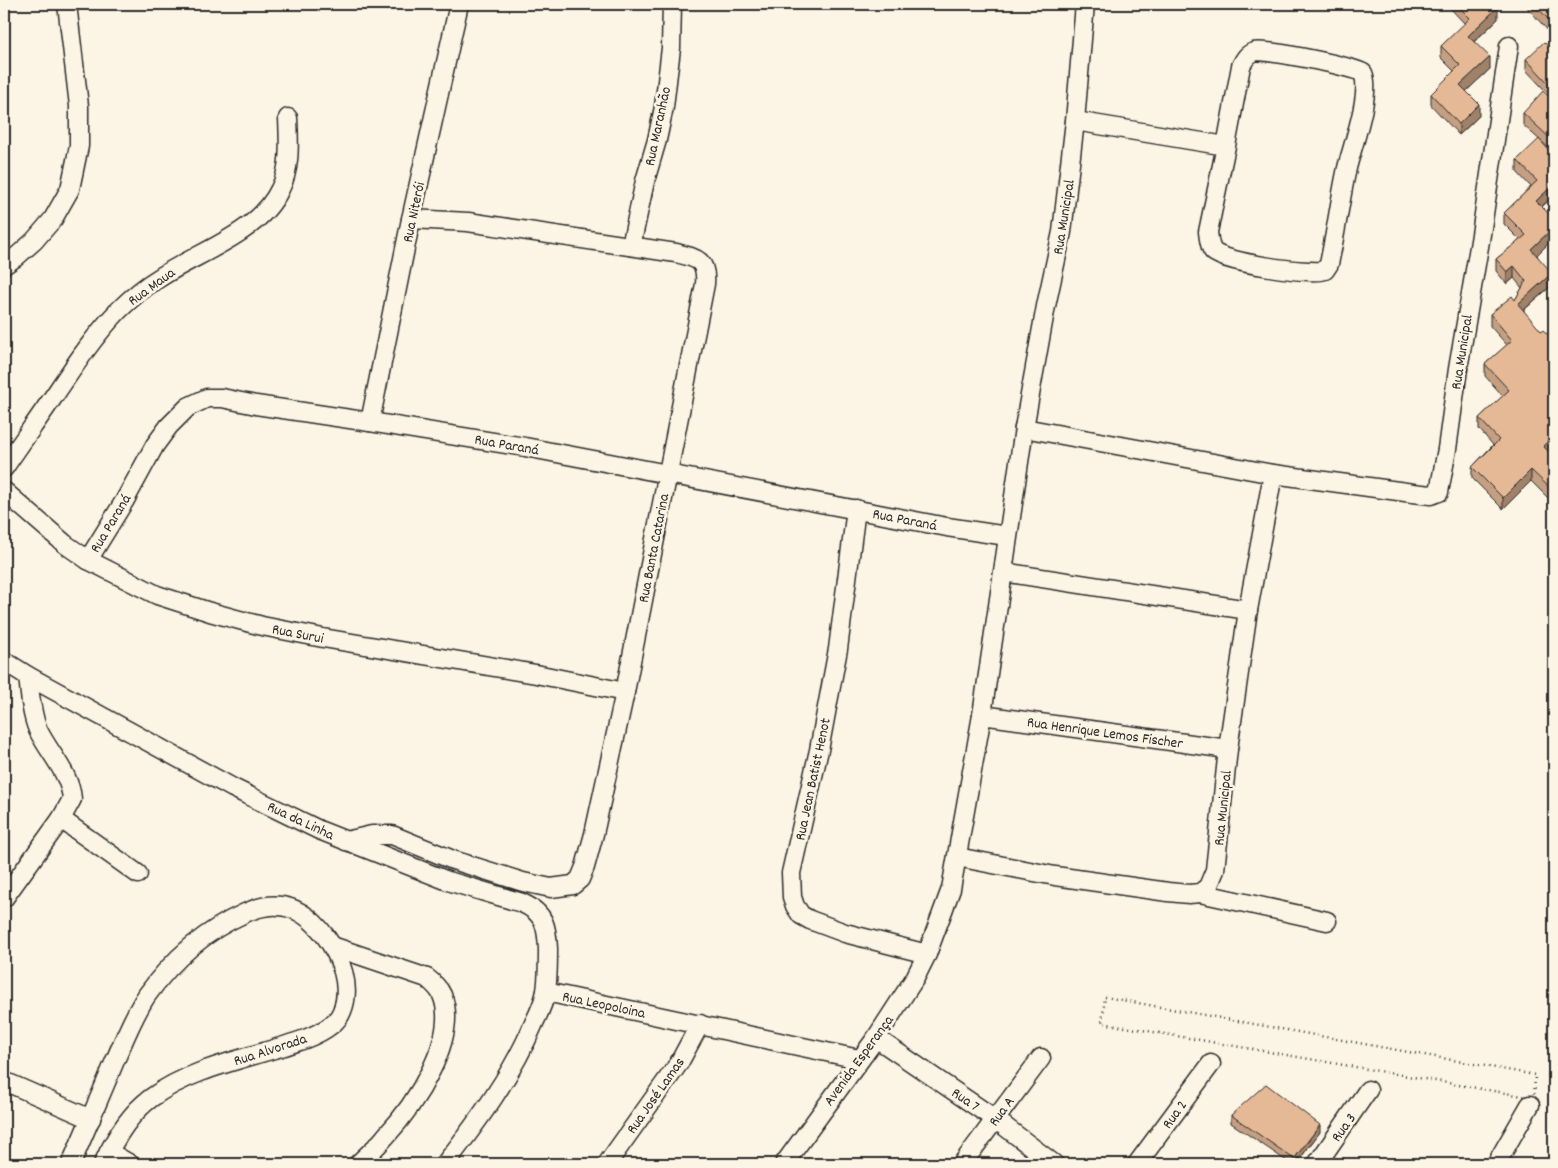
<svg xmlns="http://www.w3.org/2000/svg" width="1558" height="1168" font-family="Dekko,sans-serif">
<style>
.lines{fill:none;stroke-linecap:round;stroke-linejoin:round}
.minor-casing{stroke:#2b2b2b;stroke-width:21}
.path{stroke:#2b2b2b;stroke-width:2.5;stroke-dasharray:1 4;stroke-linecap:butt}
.minor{stroke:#fcf5e5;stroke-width:18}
.wall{fill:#c59f81;stroke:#2b2b2b}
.shaded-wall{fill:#a08269;stroke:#2b2b2b}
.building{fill:#e5b996;stroke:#2b2b2b}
.labels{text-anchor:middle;stroke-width:5;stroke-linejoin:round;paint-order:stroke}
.street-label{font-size:15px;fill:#2b2b2b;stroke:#fcf5e5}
</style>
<rect width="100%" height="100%" fill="#fcf5e5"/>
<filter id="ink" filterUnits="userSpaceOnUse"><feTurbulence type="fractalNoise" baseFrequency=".02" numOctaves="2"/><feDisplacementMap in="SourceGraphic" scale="10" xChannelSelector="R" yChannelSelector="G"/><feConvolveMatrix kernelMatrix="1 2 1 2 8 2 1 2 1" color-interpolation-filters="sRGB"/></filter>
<g filter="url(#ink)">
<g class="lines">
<defs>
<g id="minor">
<path d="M 1075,121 L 1226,146 L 1208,232 C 1209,238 1209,246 1213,251 C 1220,262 1312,275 1325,270 L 1329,264 C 1336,232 1340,200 1347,168 C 1352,147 1372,93 1363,73 C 1354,67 1264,48 1254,52 C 1247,54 1244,60 1241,66 L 1226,146"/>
<path d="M 631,246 L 645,181 L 657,140 L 664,107 L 671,48 L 672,4"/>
<path d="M 4,265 L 16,257 L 34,241 L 53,219 L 70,189 L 79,146 L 79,106 L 67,4"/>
<path d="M 370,422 L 411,219 L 459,4"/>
<path d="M 1024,428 L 1273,474 L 1413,493 L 1431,495 L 1439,492 L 1447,449 L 1458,369 L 1480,241 L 1509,46"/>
<path d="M 4,468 C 21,443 39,418 56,393 C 75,365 94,336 118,311 C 130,299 144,287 159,278 C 198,252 259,234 280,189 C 291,168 289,141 288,118"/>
<path d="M 4,491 L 65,544 L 88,560 L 157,595 L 210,612 L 262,626 L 323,638 L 536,674 L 625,692"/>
<path d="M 856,509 L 838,649 L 819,750 L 791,873 L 792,897 L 795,906 L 801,915 L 810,920 L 845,933 L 927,954"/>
<path d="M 88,560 L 125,500 L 155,445 L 169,426 L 188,407 L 207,398 L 222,398 L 256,405 L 370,422 L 525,447 L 947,527 L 1007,536"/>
<path d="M 1003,572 L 1248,610"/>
<path d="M 4,661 L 28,676 L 233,788 L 319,830 L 448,881 L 522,903 C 545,913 547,927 548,949 C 548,963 548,978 546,991 C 544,1002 539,1013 534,1023 C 513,1074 478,1121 445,1164"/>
<path d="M 982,715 L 1228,749"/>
<path d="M 61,819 L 138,874"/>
<path d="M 346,841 L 372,835 L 392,835 L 453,860 L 523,882 L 551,888 L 573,885 L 580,879 L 585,867 L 594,834 L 625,692 L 705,284 C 707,259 696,258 676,253 L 468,222 L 411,219"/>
<path d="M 957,857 L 1055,876 L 1168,892 L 1189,894 L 1200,893 L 1208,887 L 1215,870 L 1228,749 L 1248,610 L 1273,474"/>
<path d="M 1200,893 L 1327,921"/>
<path d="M 4,898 L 61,819 L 72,799 C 70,773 49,753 38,730 C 31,713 30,694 28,676"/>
<path d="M 332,946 L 427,978 C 433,983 439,988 442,995 C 460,1038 413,1107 385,1137 C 377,1147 367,1155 358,1164"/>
<path d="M 546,992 L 859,1059"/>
<path d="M 876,1038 L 995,1119 L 1054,1164"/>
<path d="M 4,1081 L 91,1119"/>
<path d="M 109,1152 L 130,1164"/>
<path d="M 71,1164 C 85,1131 100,1097 114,1063 C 124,1040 133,1016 147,995 C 172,960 205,931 245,913 C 279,897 305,908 326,937 C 341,958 352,987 342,1011 C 337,1025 318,1034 305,1039 C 256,1057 194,1066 151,1098 C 129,1114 114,1140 103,1164"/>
<path d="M 607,1164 L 679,1063 L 700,1024"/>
<path d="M 784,1164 L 876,1038 L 915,978 L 927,954 L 951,889 L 982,715 L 1024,428 L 1046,306 L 1062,232 L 1075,121 L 1085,4"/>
<path d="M 962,1164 L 1041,1058"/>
<path d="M 1137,1164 L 1211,1064"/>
<path d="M 1317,1164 L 1368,1090"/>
<path d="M 1496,1164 L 1530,1105"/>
</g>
</defs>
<!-- minor casing -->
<use href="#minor" class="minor-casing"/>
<!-- path -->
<path class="path" d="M 1105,997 L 1535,1075 L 1534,1098 L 1102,1023 Z"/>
<!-- minor -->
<use href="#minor" class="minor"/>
</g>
<!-- wall -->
<g class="wall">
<path d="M 1450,4 L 1494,4 L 1498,19 L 1474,42 L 1490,69 L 1466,91 L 1479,116 L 1459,135 L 1431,105 L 1431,94 L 1454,71 L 1441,58 L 1441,46 L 1465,24 L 1450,8 Z"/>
<path d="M 1524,4 L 1554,4 L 1551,34 Z"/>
<path d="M 1554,52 L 1554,100 L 1526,70 L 1526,59 Z"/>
<path d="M 1551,99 L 1551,150 L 1523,125 L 1523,113 Z"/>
<path d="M 1554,156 L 1554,195 L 1542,207 L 1554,219 L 1554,238 L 1537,255 L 1552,285 L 1524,310 L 1549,451 L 1554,457 L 1554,497 L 1551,501 L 1531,481 L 1503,509 L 1472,478 L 1472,467 L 1493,445 L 1479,429 L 1479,418 L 1503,396 L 1485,376 L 1485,364 L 1507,345 L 1490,326 L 1490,314 L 1515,300 L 1522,288 L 1514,278 L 1507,284 L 1496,271 L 1496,259 L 1520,240 L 1504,224 L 1504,213 L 1531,187 L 1517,172 L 1517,160 Z"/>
<path d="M 1231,1115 L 1320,1132 L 1296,1164 L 1291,1164 L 1231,1123 Z"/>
</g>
<!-- shaded-wall -->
<g class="shaded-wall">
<path d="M 1498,7 L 1498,19 L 1468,47 L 1468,36 Z"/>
<path d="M 1554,19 L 1554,31 L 1551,34 L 1551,22 Z"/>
<path d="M 1490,57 L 1490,69 L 1460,97 L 1460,85 Z"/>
<path d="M 1479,104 L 1479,116 L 1459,135 L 1459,124 Z"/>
<path d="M 1554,135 L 1554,147 L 1551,150 L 1551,139 Z"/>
<path d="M 1554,184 L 1554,195 L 1536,212 L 1536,201 Z"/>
<path d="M 1554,227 L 1554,238 L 1531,261 L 1531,249 Z"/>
<path d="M 1514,266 L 1514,278 L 1507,284 L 1507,272 Z"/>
<path d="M 1552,273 L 1552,285 L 1518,315 L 1518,304 Z"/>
<path d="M 1554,384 L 1554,396 L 1551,388 Z"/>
<path d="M 1554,435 L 1554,446 L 1543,457 L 1543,446 Z"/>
<path d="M 1531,470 L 1531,481 L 1503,509 L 1503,498 Z"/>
<path d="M 1554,486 L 1554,497 L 1551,501 L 1551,489 Z"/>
<path d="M 1320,1125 L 1320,1132 L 1296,1164 L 1294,1164 L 1294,1159 Z"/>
</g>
<!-- building -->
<g class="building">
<path d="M 1456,4 L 1494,4 L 1498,7 L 1468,36 L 1490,57 L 1460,85 L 1479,104 L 1459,124 L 1431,94 L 1460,65 L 1441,46 L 1470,18 Z"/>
<path d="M 1534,4 L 1554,4 L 1554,19 L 1551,22 Z"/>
<path d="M 1544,42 L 1554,52 L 1554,89 L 1526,59 Z"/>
<path d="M 1543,91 L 1551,99 L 1550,100 L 1554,104 L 1554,135 L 1551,139 L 1523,113 Z"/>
<path d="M 1539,139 L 1554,156 L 1554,184 L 1536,201 L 1554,219 L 1554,227 L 1531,249 L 1552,273 L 1518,304 L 1541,331 L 1543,330 L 1554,340 L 1554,384 L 1551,388 L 1554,391 L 1554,435 L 1543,446 L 1554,457 L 1554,486 L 1551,489 L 1531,470 L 1503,498 L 1472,467 L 1499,440 L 1479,418 L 1509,390 L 1485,364 L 1512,340 L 1490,314 L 1512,296 L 1515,300 L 1526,281 L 1514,266 L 1507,272 L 1496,259 L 1526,235 L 1504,213 L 1537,181 L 1517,160 Z"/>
<path d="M 1266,1084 L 1320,1125 L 1294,1159 L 1231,1115 Z"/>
</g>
</g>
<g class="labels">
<!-- street labels -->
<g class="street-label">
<text transform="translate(657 126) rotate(-78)" y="5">Rua Maranhão</text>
<text transform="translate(413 212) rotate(-78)" y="5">Rua Niterói</text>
<text transform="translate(1063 217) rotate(-81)" y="5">Rua Municipal</text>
<text transform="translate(151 286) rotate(-36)" y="5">Rua Maua</text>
<text transform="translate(1461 352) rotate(-81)" y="5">Rua Municipal</text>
<text transform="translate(507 444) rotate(10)" y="5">Rua Paraná</text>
<text transform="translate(905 519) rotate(11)" y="5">Rua Paraná</text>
<text transform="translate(110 523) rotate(-59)" y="5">Rua Paraná</text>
<text transform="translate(653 548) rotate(-79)" y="5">Rua Banta Catarina</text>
<text transform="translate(298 633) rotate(11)" y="5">Rua Surui</text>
<text transform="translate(1105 732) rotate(8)" y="5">Rua Henrique Lemos Fischer</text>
<text transform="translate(812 779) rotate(-78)" y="5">Rua Jean Batist Henot</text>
<text transform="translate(1222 808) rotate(-84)" y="5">Rua Municipal</text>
<text transform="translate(301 820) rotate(25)" y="5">Rua da Linha</text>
<text transform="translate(604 1004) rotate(12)" y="5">Rua Leopoloina</text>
<text transform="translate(270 1049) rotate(-18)" y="5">Rua Alvorada</text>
<text transform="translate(858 1060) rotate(-54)" y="5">Avenida Esperança</text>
<text transform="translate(655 1095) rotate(-55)" y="5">Rua José Lamas</text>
<text transform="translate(966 1099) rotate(34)" y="5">Rua 7</text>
<text transform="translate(1001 1111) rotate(-54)" y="5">Rua A</text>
<text transform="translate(1174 1114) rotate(-54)" y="5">Rua 2</text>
<text transform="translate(1343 1127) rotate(-55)" y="5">Rua 3</text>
</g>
</g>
<!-- margin -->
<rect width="1558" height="1168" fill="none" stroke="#fcf5e5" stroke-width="20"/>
<rect x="10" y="10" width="1538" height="1148" fill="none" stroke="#2b2b2b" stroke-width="2" filter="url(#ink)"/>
</svg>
